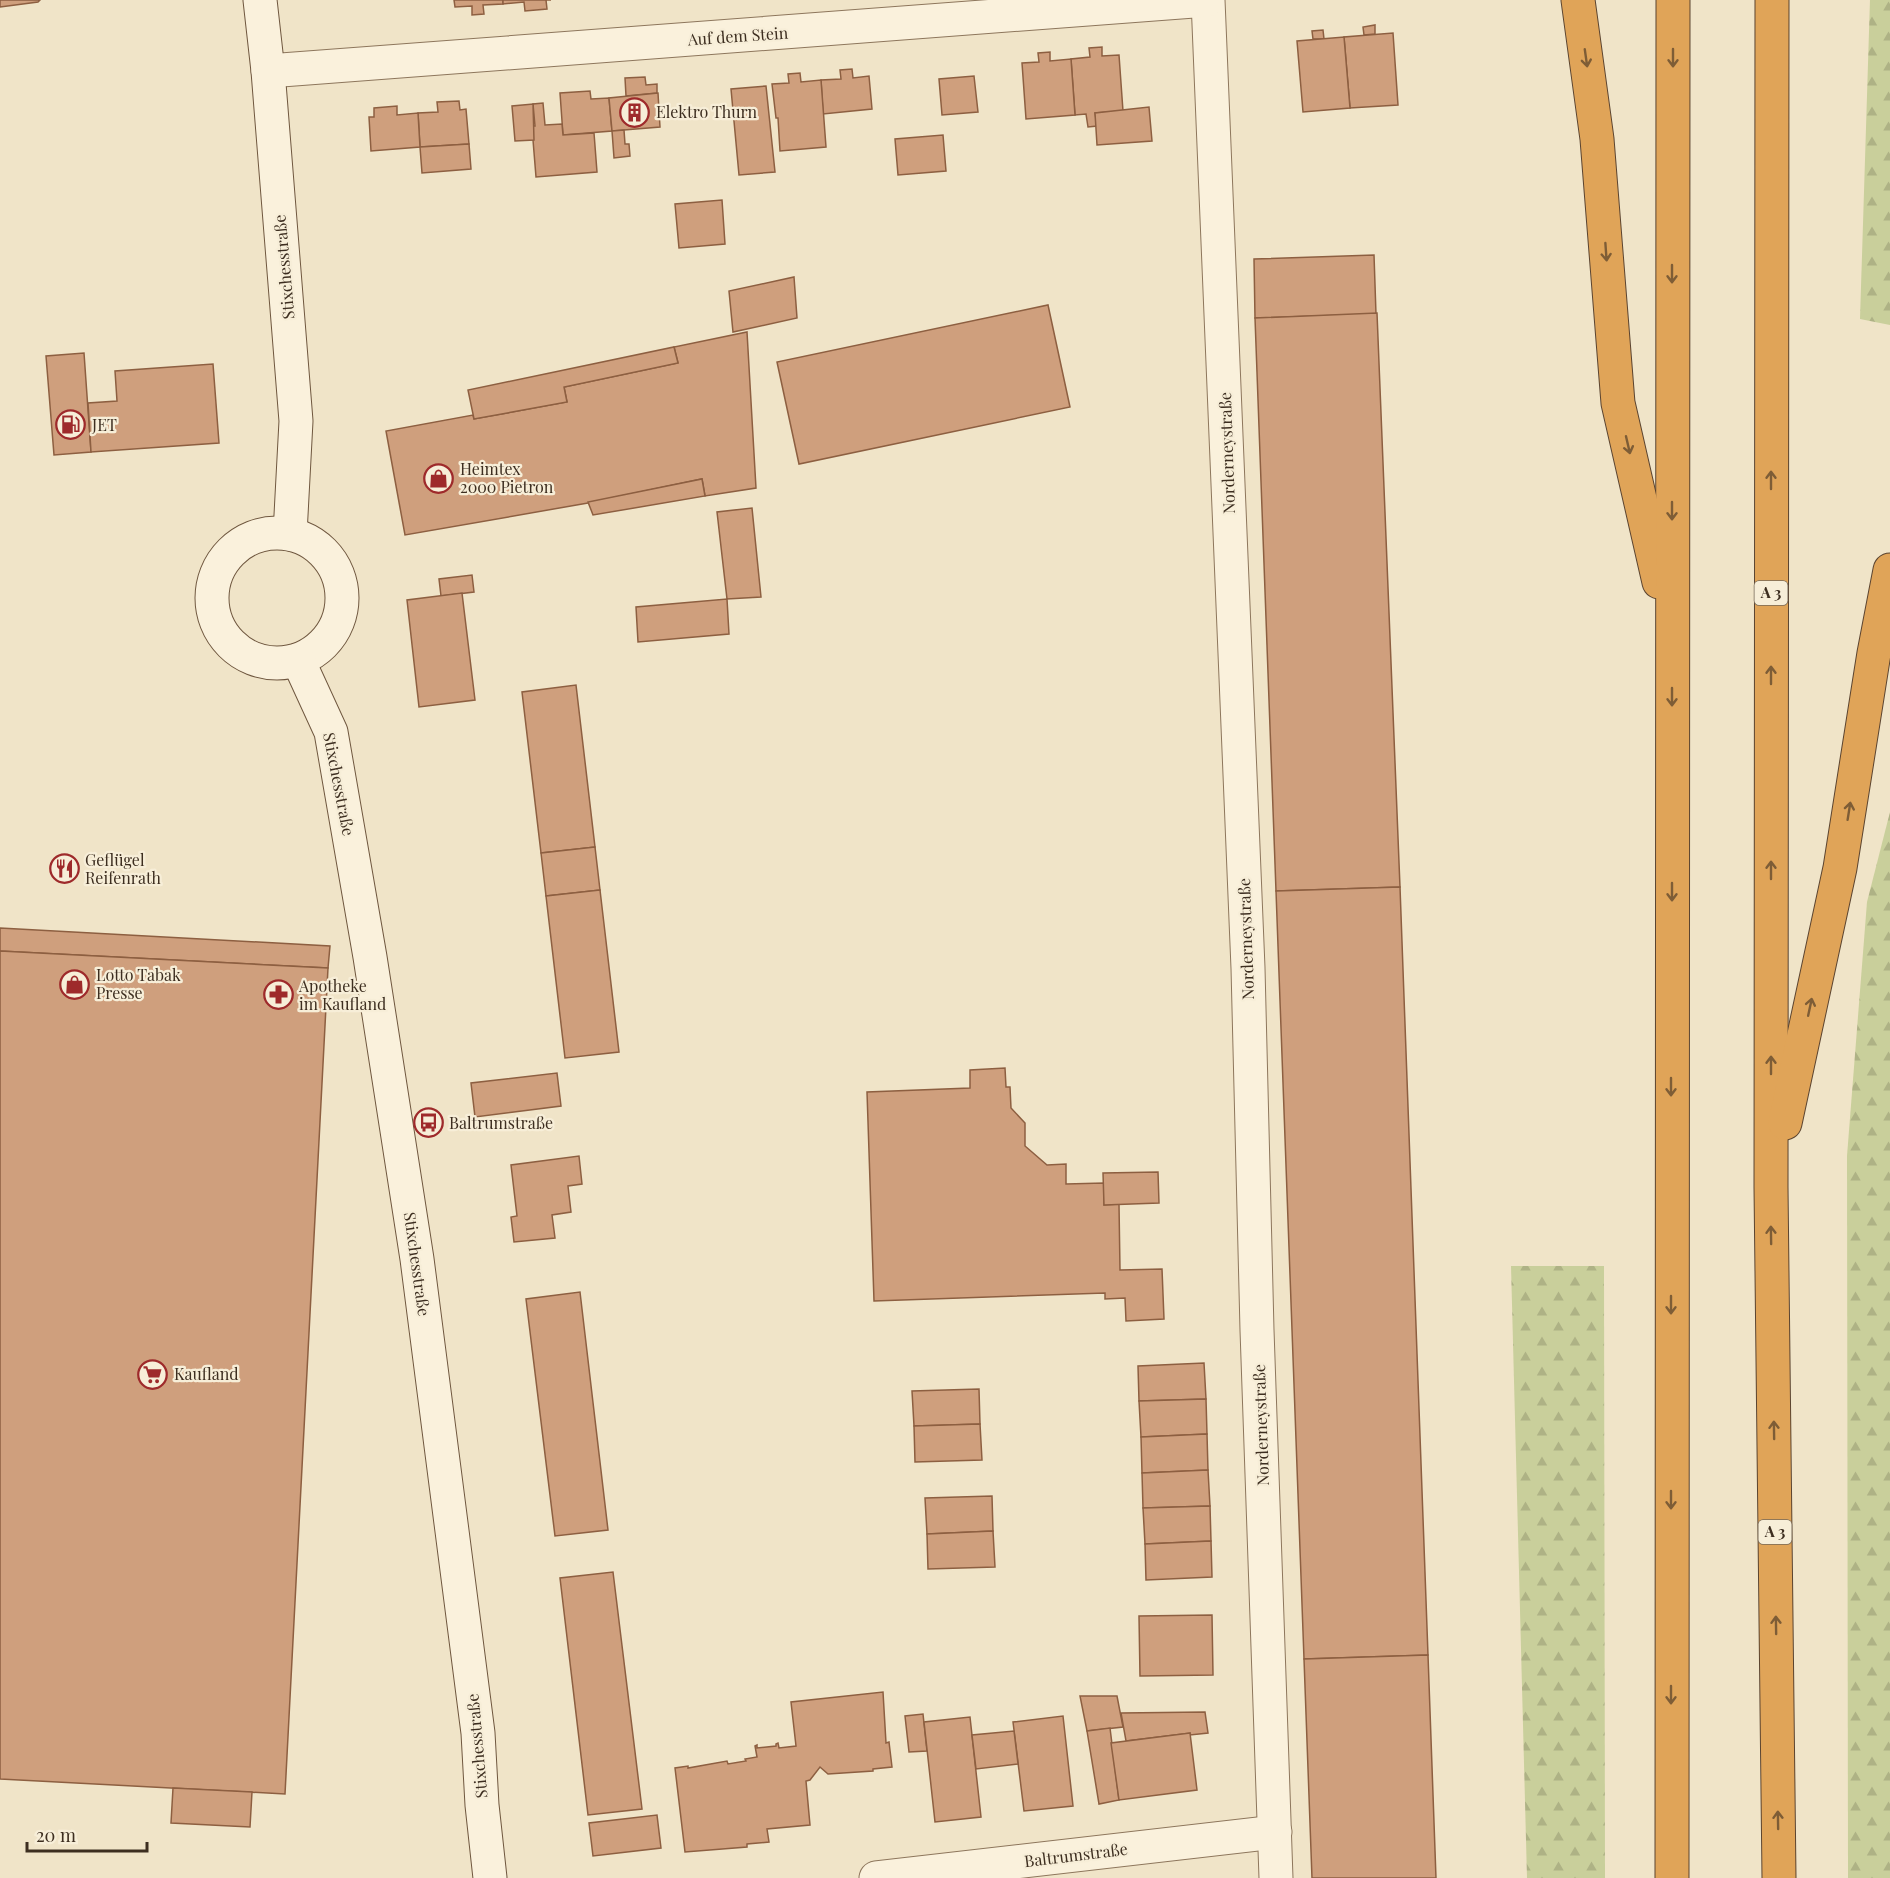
<svg xmlns="http://www.w3.org/2000/svg" width="1890" height="1878" font-family="'Playfair Display',serif">
<style>
.forest{fill:url(#forest-firs)}
.building{fill:#cf9f7d;stroke:#8d5f41;stroke-width:1.5}
.lines{fill:none;stroke-linecap:round;stroke-linejoin:round}
.street-casing{stroke:#8d765c;stroke-width:35}
.secondary-casing{stroke:#6f573f;stroke-width:35}
.highway-casing{stroke:#5b4430;stroke-width:35}
.street{stroke:#faf1dc;stroke-width:33}
.secondary{stroke:#faf1dc;stroke-width:33}
.highway{stroke:#e0a458;stroke-width:33}
.oneway{stroke:#7e5d36}
.labels{text-anchor:middle;stroke-width:4.5;stroke-linejoin:round;paint-order:stroke}
.shield{fill:#f7eed8;stroke:#756857;stroke-width:1.5}
.shield-label{font-size:15px;font-weight:bold;fill:#3d2e20}
.street-label{font-size:16px;fill:#3d2e20;stroke:#f7eed8}
.poi-label{font-size:16px;fill:#3d2e20;stroke:#f7eed8;text-anchor:start}
</style>
<defs>
<pattern id="forest-firs" width="22" height="20" patternUnits="userSpaceOnUse" patternTransform="scale(1.5)"><rect width="22" height="20" fill="#c9cf9b"/><path d="M5 1l3.5 6h-7zM16 11l3.5 6h-7z" fill="#aeb285"/></pattern>
</defs>
<rect width="100%" height="100%" fill="#f0e4c8"/>
<!-- forest -->
<g class="forest">
<path d="M 1870,0 L 1890,0 L 1890,325 L 1860,319 Z"/>
<path d="M 1890,812 L 1890,1878 L 1848,1878 L 1847,1156 L 1867,902 Z"/>
<path d="M 1511,1266 L 1604,1266 L 1605,1878 L 1527,1878 Z"/>
</g>
<!-- building -->
<g class="building">
<path d="M 0,0 L 40,0 L 38,2 L 0,7 Z"/>
<path d="M 454,0 L 503,0 L 503,4 L 483,5 L 484,14 L 472,15 L 472,6 L 455,7 Z"/>
<path d="M 503,0 L 551,0 L 546,0 L 547,9 L 525,11 L 524,2 L 503,4 Z"/>
<path d="M 1375,25 L 1375,34 L 1364,35 L 1363,27 Z"/>
<path d="M 1323,30 L 1324,39 L 1313,39 L 1312,31 Z"/>
<path d="M 1393,33 L 1398,105 L 1350,108 L 1344,37 Z"/>
<path d="M 1344,37 L 1350,108 L 1303,112 L 1297,41 Z"/>
<path d="M 1102,47 L 1102,56 L 1119,55 L 1123,111 L 1095,113 L 1097,126 L 1088,127 L 1086,114 L 1075,115 L 1071,59 L 1090,57 L 1089,48 Z"/>
<path d="M 1050,52 L 1050,61 L 1071,59 L 1075,115 L 1026,119 L 1022,63 L 1039,62 L 1038,53 Z"/>
<path d="M 852,69 L 853,78 L 869,76 L 872,109 L 823,114 L 821,80 L 841,79 L 840,70 Z"/>
<path d="M 800,73 L 801,82 L 821,80 L 826,147 L 780,151 L 778,118 L 776,118 L 772,84 L 789,83 L 788,74 Z"/>
<path d="M 974,76 L 978,112 L 942,115 L 939,79 Z"/>
<path d="M 645,77 L 646,85 L 657,84 L 657,93 L 626,96 L 625,78 Z"/>
<path d="M 766,86 L 775,172 L 739,175 L 731,89 Z"/>
<path d="M 590,91 L 591,99 L 609,98 L 612,131 L 563,135 L 560,93 Z"/>
<path d="M 658,93 L 660,127 L 612,131 L 609,98 Z"/>
<path d="M 459,101 L 460,110 L 466,109 L 469,144 L 420,147 L 418,113 L 438,112 L 437,102 Z"/>
<path d="M 543,103 L 545,125 L 562,124 L 563,135 L 594,133 L 597,172 L 536,177 L 533,140 L 533,126 L 535,126 L 533,104 Z"/>
<path d="M 533,104 L 534,140 L 515,141 L 512,106 Z"/>
<path d="M 397,106 L 397,115 L 418,113 L 420,147 L 371,151 L 369,117 L 374,117 L 374,108 Z"/>
<path d="M 1149,107 L 1152,141 L 1097,145 L 1095,113 Z"/>
<path d="M 624,130 L 625,144 L 629,144 L 630,156 L 614,158 L 612,131 Z"/>
<path d="M 943,135 L 946,171 L 898,175 L 895,139 Z"/>
<path d="M 469,144 L 471,169 L 422,173 L 420,147 Z"/>
<path d="M 722,200 L 725,244 L 679,248 L 675,204 Z"/>
<path d="M 1374,255 L 1376,314 L 1255,318 L 1254,259 Z"/>
<path d="M 794,277 L 797,318 L 733,332 L 729,291 Z"/>
<path d="M 1048,305 L 1070,407 L 799,464 L 777,362 Z"/>
<path d="M 1377,313 L 1400,887 L 1276,891 L 1255,318 Z"/>
<path d="M 747,332 L 756,488 L 705,496 L 702,479 L 588,503 L 405,535 L 386,431 L 473,415 L 474,419 L 567,402 L 564,387 L 678,363 L 674,347 Z"/>
<path d="M 674,347 L 678,363 L 564,387 L 567,402 L 474,419 L 468,390 Z"/>
<path d="M 84,353 L 91,452 L 54,455 L 46,356 Z"/>
<path d="M 213,364 L 219,443 L 91,452 L 88,403 L 117,401 L 115,371 Z"/>
<path d="M 702,479 L 705,496 L 593,515 L 588,502 Z"/>
<path d="M 752,508 L 761,597 L 727,599 L 717,512 Z"/>
<path d="M 472,575 L 474,592 L 441,596 L 439,579 Z"/>
<path d="M 462,593 L 475,700 L 419,707 L 407,600 Z"/>
<path d="M 727,599 L 729,634 L 638,642 L 636,607 Z"/>
<path d="M 576,685 L 595,847 L 541,853 L 522,692 Z"/>
<path d="M 595,847 L 600,890 L 546,896 L 541,853 Z"/>
<path d="M 1400,887 L 1428,1655 L 1304,1659 L 1276,891 Z"/>
<path d="M 600,890 L 619,1052 L 565,1058 L 546,896 Z"/>
<path d="M 0,928 L 330,946 L 328,968 L 0,951 Z"/>
<path d="M 0,951 L 328,968 L 285,1794 L 0,1779 Z"/>
<path d="M 1005,1068 L 1006,1087 L 1010,1087 L 1011,1108 L 1025,1123 L 1025,1146 L 1047,1165 L 1066,1164 L 1066,1184 L 1104,1183 L 1104,1205 L 1119,1204 L 1120,1270 L 1162,1269 L 1164,1319 L 1126,1321 L 1125,1298 L 1105,1299 L 1105,1293 L 874,1301 L 867,1092 L 970,1088 L 970,1070 Z"/>
<path d="M 557,1073 L 561,1106 L 475,1117 L 471,1083 Z"/>
<path d="M 579,1156 L 582,1184 L 568,1186 L 571,1212 L 552,1215 L 555,1238 L 514,1242 L 511,1217 L 517,1216 L 511,1165 Z"/>
<path d="M 1158,1172 L 1159,1203 L 1104,1205 L 1103,1173 Z"/>
<path d="M 580,1292 L 608,1530 L 555,1536 L 526,1299 Z"/>
<path d="M 1204,1363 L 1206,1399 L 1139,1401 L 1138,1366 Z"/>
<path d="M 979,1389 L 980,1424 L 914,1426 L 912,1391 Z"/>
<path d="M 1206,1399 L 1207,1434 L 1141,1437 L 1139,1401 Z"/>
<path d="M 980,1424 L 982,1460 L 915,1462 L 914,1426 Z"/>
<path d="M 1207,1434 L 1208,1470 L 1142,1473 L 1141,1437 Z"/>
<path d="M 1208,1470 L 1210,1506 L 1143,1508 L 1142,1473 Z"/>
<path d="M 992,1496 L 993,1531 L 927,1534 L 925,1498 Z"/>
<path d="M 1210,1506 L 1211,1541 L 1145,1544 L 1143,1508 Z"/>
<path d="M 993,1531 L 995,1567 L 928,1569 L 927,1534 Z"/>
<path d="M 1211,1541 L 1212,1577 L 1146,1580 L 1145,1544 Z"/>
<path d="M 613,1572 L 642,1809 L 588,1815 L 560,1578 Z"/>
<path d="M 1212,1615 L 1213,1675 L 1140,1676 L 1139,1616 Z"/>
<path d="M 1428,1655 L 1436,1878 L 1312,1878 L 1304,1659 Z"/>
<path d="M 883,1692 L 886,1743 L 889,1742 L 892,1767 L 873,1769 L 873,1771 L 828,1774 L 820,1767 L 810,1780 L 806,1781 L 810,1825 L 767,1829 L 769,1842 L 747,1844 L 747,1847 L 685,1852 L 675,1768 L 688,1766 L 688,1768 L 727,1761 L 728,1764 L 746,1761 L 745,1759 L 757,1757 L 755,1746 L 757,1745 L 757,1748 L 776,1746 L 776,1744 L 778,1743 L 779,1748 L 796,1746 L 791,1702 Z"/>
<path d="M 1080,1696 L 1117,1696 L 1123,1727 L 1087,1731 Z"/>
<path d="M 1205,1712 L 1208,1733 L 1190,1735 L 1190,1733 L 1126,1741 L 1121,1713 Z"/>
<path d="M 923,1714 L 927,1751 L 909,1752 L 905,1716 Z"/>
<path d="M 1063,1716 L 1073,1806 L 1024,1811 L 1013,1722 Z"/>
<path d="M 970,1717 L 981,1817 L 935,1822 L 924,1722 Z"/>
<path d="M 1110,1728 L 1119,1800 L 1099,1804 L 1087,1731 Z"/>
<path d="M 1014,1731 L 1018,1764 L 976,1769 L 972,1735 Z"/>
<path d="M 1190,1733 L 1197,1790 L 1119,1800 L 1111,1743 Z"/>
<path d="M 173,1788 L 252,1792 L 250,1827 L 171,1823 Z"/>
<path d="M 657,1815 L 661,1848 L 593,1856 L 589,1823 Z"/>
</g>
<g class="lines">
<defs>
<g id="street">
<path d="M 1208,0 L 1248,968 L 1257,1330 L 1276,1878"/>
<path d="M 268,71 L 1207,0"/>
<path d="M 876,1878 L 1275,1832"/>
</g>
<g id="secondary">
<path d="M 260,0 L 268,71 L 296,421 L 290,534"/>
<circle cx="277" cy="598" r="65"/>
<path d="M 298,660 L 331,732 L 370,957 L 417,1259 L 478,1733 L 482,1805 L 490,1878"/>
</g>
<g id="highway">
<path d="M 1578,0 L 1597,139 L 1618,403 L 1659,582"/>
<path d="M 1772,0 L 1771,1187 L 1779,1878"/>
<path d="M 1785,1123 L 1840,868 L 1874,653 L 1890,570"/>
<path d="M 1672,1878 L 1673,0"/>
</g>
</defs>
<!-- street casing -->
<use href="#street" class="street-casing"/>
<!-- secondary casing -->
<use href="#secondary" class="secondary-casing"/>
<!-- highway casing -->
<use href="#highway" class="highway-casing"/>
<!-- street -->
<use href="#street" class="street"/>
<!-- secondary -->
<use href="#secondary" class="secondary"/>
<!-- highway -->
<use href="#highway" class="highway"/>
</g>
<!-- one-way arrows -->
<defs><path id="oneway-shaft" d="M-6 0H5M1.5-3L5.5 0L1.5 3" fill="none" stroke-width="1.6" stroke-linecap="round" stroke-linejoin="round" transform="scale(1.5)"/></defs>
<g class="oneway">
<use href="#oneway-shaft" transform="translate(1586 58) rotate(82)"/>
<use href="#oneway-shaft" transform="translate(1673 58) rotate(90)"/>
<use href="#oneway-shaft" transform="translate(1606 252) rotate(86)"/>
<use href="#oneway-shaft" transform="translate(1672 274) rotate(90)"/>
<use href="#oneway-shaft" transform="translate(1628 445) rotate(77)"/>
<use href="#oneway-shaft" transform="translate(1771 480) rotate(-90)"/>
<use href="#oneway-shaft" transform="translate(1672 511) rotate(90)"/>
<use href="#oneway-shaft" transform="translate(1771 675) rotate(-90)"/>
<use href="#oneway-shaft" transform="translate(1672 697) rotate(90)"/>
<use href="#oneway-shaft" transform="translate(1849 811) rotate(-81)"/>
<use href="#oneway-shaft" transform="translate(1771 870) rotate(-90)"/>
<use href="#oneway-shaft" transform="translate(1672 892) rotate(90)"/>
<use href="#oneway-shaft" transform="translate(1810 1007) rotate(-78)"/>
<use href="#oneway-shaft" transform="translate(1771 1065) rotate(-90)"/>
<use href="#oneway-shaft" transform="translate(1671 1087) rotate(90)"/>
<use href="#oneway-shaft" transform="translate(1771 1235) rotate(-91)"/>
<use href="#oneway-shaft" transform="translate(1671 1305) rotate(90)"/>
<use href="#oneway-shaft" transform="translate(1774 1430) rotate(-91)"/>
<use href="#oneway-shaft" transform="translate(1671 1500) rotate(90)"/>
<use href="#oneway-shaft" transform="translate(1776 1625) rotate(-91)"/>
<use href="#oneway-shaft" transform="translate(1671 1695) rotate(90)"/>
<use href="#oneway-shaft" transform="translate(1778 1820) rotate(-91)"/>
</g>
<!-- icons -->
<defs>
<symbol id="building-ring" viewBox="-11 -11 22 22"><circle r="9.5" fill="#f7eed8" stroke="#9e2a2b" stroke-width="1.5"/><path d="M-4-6H4V6H1V3H-1V6H-4ZM-2.5-4.3h1.7v1.8h-1.7ZM.8-4.3h1.7v1.8H.8ZM-2.5-1h1.7V.8h-1.7ZM.8-1h1.7V.8H.8Z" fill="#9e2a2b"/></symbol>
<symbol id="fuel-ring" viewBox="-11 -11 22 22"><circle r="9.5" fill="#f7eed8" stroke="#9e2a2b" stroke-width="1.5"/><path d="M-5.5-6h7V0h2V4h1.3V-2.5L3-4.5l.8-.8L6-3V5H2.5V1h-1V6h-7ZM-4.2-4.7v3.2H.2V-4.7Z" fill="#9e2a2b"/></symbol>
<symbol id="shop-ring" viewBox="-11 -11 22 22"><circle r="9.5" fill="#f7eed8" stroke="#9e2a2b" stroke-width="1.5"/><path d="M-5-2.5h2.3a2.7 3.5 0 0 1 5.4 0H5L5.5 6h-11ZM-1.5-2.5h3a1.5 2.3 0 0 0-3 0Z" fill="#9e2a2b"/></symbol>
<symbol id="restaurant-ring" viewBox="-11 -11 22 22"><circle r="9.5" fill="#f7eed8" stroke="#9e2a2b" stroke-width="1.5"/><path d="M-5-6h1v4h1v-4h1v4h1v-4h1v5L-1.5 .5V6h-2V.5L-5-1ZM5-6V6H3V1.5H1.5Q1.5-4 5-6Z" fill="#9e2a2b"/></symbol>
<symbol id="pharmacy-ring" viewBox="-11 -11 22 22"><circle r="9.5" fill="#f7eed8" stroke="#9e2a2b" stroke-width="1.5"/><path d="M-2-6h4v4h4v4h-4v4h-4v-4h-4v-4h4Z" fill="#9e2a2b"/></symbol>
<symbol id="bus-ring" viewBox="-11 -11 22 22"><circle r="9.5" fill="#f7eed8" stroke="#9e2a2b" stroke-width="1.5"/><path d="M-5-6H5V4H4V6H2V4H-2V6H-4V4H-5ZM-3.5-4V0h7V-4ZM-3.5 1.2v1.5H-2V1.2ZM2 1.2v1.5H3.5V1.2Z" fill="#9e2a2b"/></symbol>
<symbol id="supermarket-ring" viewBox="-11 -11 22 22"><circle r="9.5" fill="#f7eed8" stroke="#9e2a2b" stroke-width="1.5"/><path d="M-6-5.5h2.5l.6 2H6L4.5 2H-2.5L-4.4-4H-6ZM-1.5 3.2a1.3 1.3 0 1 0 .1 0ZM3 3.2a1.3 1.3 0 1 0 .1 0Z" fill="#9e2a2b"/></symbol>
</defs>
<g fill-rule="evenodd">
<use href="#building-ring" x="618" y="96" width="33" height="33"/>
<use href="#fuel-ring" x="54" y="408" width="33" height="33"/>
<use href="#shop-ring" x="422" y="462" width="33" height="33"/>
<use href="#restaurant-ring" x="48" y="852" width="33" height="33"/>
<use href="#shop-ring" x="58" y="968" width="33" height="33"/>
<use href="#pharmacy-ring" x="262" y="978" width="33" height="33"/>
<use href="#bus-ring" x="412" y="1106" width="33" height="33"/>
<use href="#supermarket-ring" x="136" y="1358" width="33" height="33"/>
</g>
<g class="labels">
<!-- shield labels -->
<g class="shield">
<rect x="1754.5" y="581" width="33" height="24" rx="4.5"/>
<rect x="1758.5" y="1520" width="33" height="24" rx="4.5"/>
</g>
<g class="shield-label">
<text x="1771" y="598">A 3</text>
<text x="1775" y="1537">A 3</text>
</g>
<!-- street labels -->
<g class="street-label">
<text transform="translate(738 36) rotate(-4)" y="6">Auf dem Stein</text>
<text transform="translate(284 267) rotate(-95)" y="6">Stixchesstraße</text>
<text transform="translate(1227 453) rotate(-92)" y="6">Norderneystraße</text>
<text transform="translate(339 784) rotate(79)" y="6">Stixchesstraße</text>
<text transform="translate(1246 939) rotate(-92)" y="6">Norderneystraße</text>
<text transform="translate(417 1264) rotate(82)" y="6">Stixchesstraße</text>
<text transform="translate(1261 1425) rotate(-92)" y="6">Norderneystraße</text>
<text transform="translate(477 1746) rotate(-95)" y="6">Stixchesstraße</text>
<text transform="translate(1076 1855) rotate(-7)" y="6">Baltrumstraße</text>
</g>
<!-- poi labels -->
<g class="poi-label">
<text x="656" y="118">Elektro Thurn</text>
<text x="92" y="431">JET</text>
<text x="460" y="475">Heimtex<tspan x="460" dy="18">2000 Pietron</tspan></text>
<text x="85" y="866">Geflügel<tspan x="85" dy="18">Reifenrath</tspan></text>
<text x="96" y="981">Lotto Tabak<tspan x="96" dy="18">Presse</tspan></text>
<text x="299" y="992">Apotheke<tspan x="299" dy="18">im Kaufland</tspan></text>
<text x="449" y="1129">Baltrumstraße</text>
<text x="174" y="1380">Kaufland</text>
</g>
</g>
<!-- scale -->
<path d="M27 1842v9h120v-9" fill="none" stroke="#3d2e20" stroke-width="3"/>
<text x="36" y="1842" font-size="18" fill="#3d2e20" stroke="#f7eed8" stroke-width="4.5" paint-order="stroke">20 m</text>
</svg>
